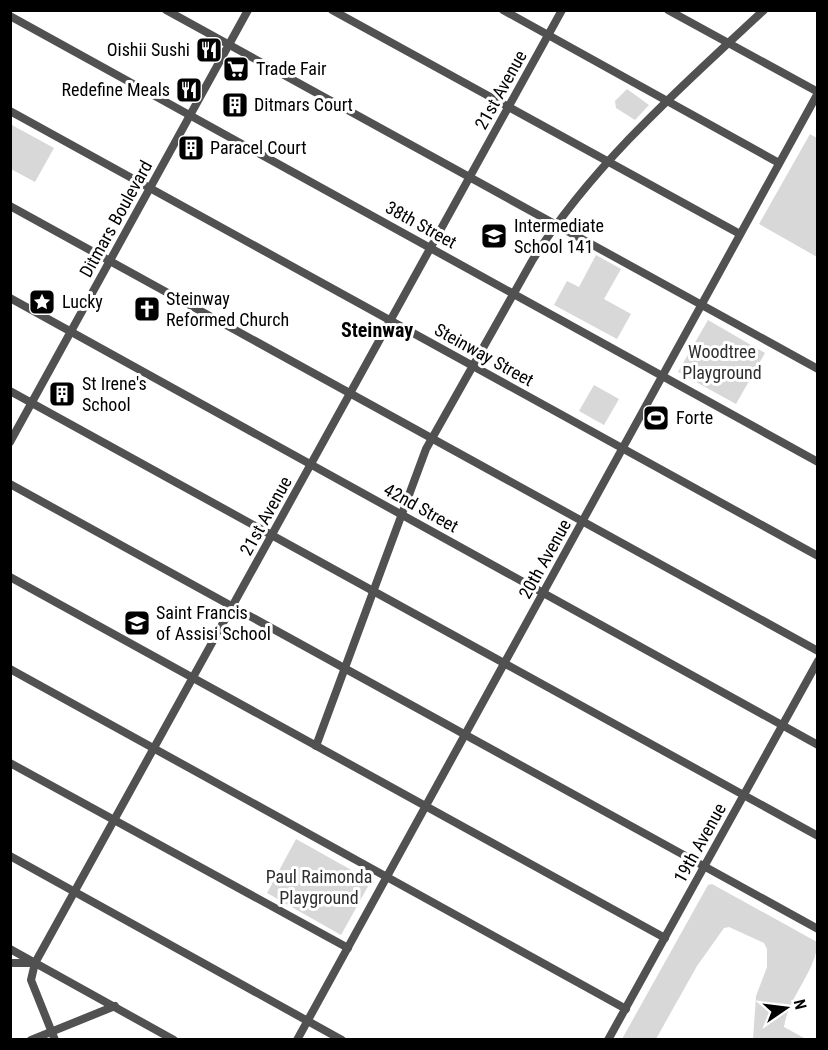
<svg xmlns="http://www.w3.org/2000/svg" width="828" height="1050" font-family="'Roboto Condensed',sans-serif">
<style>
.green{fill:#d8d8d8}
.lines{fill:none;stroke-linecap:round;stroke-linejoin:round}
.minor{stroke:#515151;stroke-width:8}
.labels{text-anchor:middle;stroke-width:6;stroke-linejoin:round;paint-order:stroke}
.poi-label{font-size:18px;fill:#000;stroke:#fff;text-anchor:start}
.street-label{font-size:18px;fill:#000;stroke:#fff}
.park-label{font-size:18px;fill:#2f2f2f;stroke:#fff}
.neighbourhood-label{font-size:20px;font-weight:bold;fill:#000;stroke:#fff}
</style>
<rect width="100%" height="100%" fill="#fff"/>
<!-- green -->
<g class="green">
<path d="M 627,89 L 649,105 L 635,120 L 616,108 L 615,101 Z"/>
<path d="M 10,124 L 54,148 L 35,182 L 11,169 Z"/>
<path d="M 810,134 L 817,138 L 817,257 L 759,224 Z"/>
<path d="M 596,255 L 621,269 L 604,299 L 631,314 L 617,339 L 554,305 L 567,281 L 579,287 Z"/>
<path d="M 708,320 L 765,353 L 736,404 L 678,372 Z"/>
<path d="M 594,385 L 619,399 L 604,425 L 579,411 Z"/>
<path d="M 296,839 L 371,881 L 341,935 L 267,893 Z"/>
<path d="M 712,884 L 817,942 C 818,969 788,997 784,1027 L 806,1039 L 753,1039 L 756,996 L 767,967 L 767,949 L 764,943 L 729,927 L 724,928 L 697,966 L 656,1039 L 622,1039 L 708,885 Z"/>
</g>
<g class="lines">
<!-- minor -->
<g class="minor">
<path d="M 166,10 L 818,369"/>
<path d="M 332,10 L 740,234"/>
<path d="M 503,10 L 779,163"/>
<path d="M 668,10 L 818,92"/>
<path d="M 10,16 L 818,462"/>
<path d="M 10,111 L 818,556"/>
<path d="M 10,206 L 818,651"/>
<path d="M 10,298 L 818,745"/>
<path d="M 10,391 L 818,836"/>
<path d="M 10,442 L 248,10"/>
<path d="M 10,484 L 818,929"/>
<path d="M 10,577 L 665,938"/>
<path d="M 10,669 L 626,1009"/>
<path d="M 316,746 L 426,449 L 532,261 C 591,166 682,86 764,10"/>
<path d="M 10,763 L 348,948"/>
<path d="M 10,856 L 342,1040"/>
<path d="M 10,949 L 174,1040"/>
<path d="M 10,963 L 33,963"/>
<path d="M 31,1040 L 115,1006"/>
<path d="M 55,1040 L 31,980 L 35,963 L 562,10"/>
<path d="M 297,1040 L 818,93"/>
<path d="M 608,1040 L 818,661"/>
</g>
</g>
<!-- icons -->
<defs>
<symbol id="restaurant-square" viewBox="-11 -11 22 22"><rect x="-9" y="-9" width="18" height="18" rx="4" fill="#000" stroke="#fff"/><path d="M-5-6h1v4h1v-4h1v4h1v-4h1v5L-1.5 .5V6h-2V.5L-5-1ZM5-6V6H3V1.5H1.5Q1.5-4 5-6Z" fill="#fff"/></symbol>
<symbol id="supermarket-square" viewBox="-11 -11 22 22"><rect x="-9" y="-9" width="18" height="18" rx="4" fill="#000" stroke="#fff"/><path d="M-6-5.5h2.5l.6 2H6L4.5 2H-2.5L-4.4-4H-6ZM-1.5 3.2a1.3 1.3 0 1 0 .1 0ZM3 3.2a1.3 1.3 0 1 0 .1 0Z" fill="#fff"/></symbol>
<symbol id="building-square" viewBox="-11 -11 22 22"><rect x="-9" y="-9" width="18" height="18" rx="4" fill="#000" stroke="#fff"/><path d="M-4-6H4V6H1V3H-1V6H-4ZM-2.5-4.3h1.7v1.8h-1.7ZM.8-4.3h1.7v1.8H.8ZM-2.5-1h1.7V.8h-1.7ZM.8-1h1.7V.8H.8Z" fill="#fff"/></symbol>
<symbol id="school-square" viewBox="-11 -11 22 22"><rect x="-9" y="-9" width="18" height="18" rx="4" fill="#000" stroke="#fff"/><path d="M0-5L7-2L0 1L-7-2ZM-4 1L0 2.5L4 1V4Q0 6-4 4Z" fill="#fff"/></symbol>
<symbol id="sight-square" viewBox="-11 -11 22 22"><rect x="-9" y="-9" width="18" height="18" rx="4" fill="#000" stroke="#fff"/><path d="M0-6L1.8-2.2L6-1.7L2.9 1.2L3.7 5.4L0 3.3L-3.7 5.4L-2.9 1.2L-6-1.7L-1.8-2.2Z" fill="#fff"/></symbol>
<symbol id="church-square" viewBox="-11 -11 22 22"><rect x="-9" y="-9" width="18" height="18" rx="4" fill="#000" stroke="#fff"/><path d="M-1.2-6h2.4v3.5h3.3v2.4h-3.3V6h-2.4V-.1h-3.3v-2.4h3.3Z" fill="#fff"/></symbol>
<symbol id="stadium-square" viewBox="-11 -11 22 22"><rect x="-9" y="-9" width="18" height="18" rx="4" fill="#000" stroke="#fff"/><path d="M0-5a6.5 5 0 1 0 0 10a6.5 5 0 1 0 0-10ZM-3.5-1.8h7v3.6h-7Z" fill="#fff"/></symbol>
</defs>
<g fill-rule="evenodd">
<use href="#restaurant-square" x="194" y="35" width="30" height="30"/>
<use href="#supermarket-square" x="221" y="54" width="30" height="30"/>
<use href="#restaurant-square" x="174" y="75" width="30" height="30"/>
<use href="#building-square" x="220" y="90" width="30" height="30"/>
<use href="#building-square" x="176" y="133" width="30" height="30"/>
<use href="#school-square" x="479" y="221" width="30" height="30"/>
<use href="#sight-square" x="27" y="287" width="30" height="30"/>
<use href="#church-square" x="132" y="294" width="30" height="30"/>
<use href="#building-square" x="47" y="379" width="30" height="30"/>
<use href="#stadium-square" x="641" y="403" width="30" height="30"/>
<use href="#school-square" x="122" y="608" width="30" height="30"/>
</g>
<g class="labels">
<!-- poi labels -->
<g class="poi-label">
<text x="190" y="56" text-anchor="end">Oishii Sushi</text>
<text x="256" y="75">Trade Fair</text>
<text x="170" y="96" text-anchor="end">Redefine Meals</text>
<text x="254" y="111">Ditmars Court</text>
<text x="210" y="154">Paracel Court</text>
<text x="514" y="232">Intermediate<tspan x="514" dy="21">School 141</tspan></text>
<text x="166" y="305">Steinway<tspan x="166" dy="21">Reformed Church</tspan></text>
<text x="62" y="308">Lucky</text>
<text x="82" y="390">St Irene's<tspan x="82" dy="21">School</tspan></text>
<text x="676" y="424">Forte</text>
<text x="156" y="619">Saint Francis<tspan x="156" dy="21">of Assisi School</tspan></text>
</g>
<!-- street labels -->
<g class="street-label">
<text transform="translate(501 90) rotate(-61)" y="6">21st Avenue</text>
<text transform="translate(116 219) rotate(-61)" y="6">Ditmars Boulevard</text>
<text transform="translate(421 225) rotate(29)" y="6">38th Street</text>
<text transform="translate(484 355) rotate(29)" y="6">Steinway Street</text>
<text transform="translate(421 508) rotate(29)" y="6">42nd Street</text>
<text transform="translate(266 516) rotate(-61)" y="6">21st Avenue</text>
<text transform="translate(545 559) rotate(-61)" y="6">20th Avenue</text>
<text transform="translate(700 843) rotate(-61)" y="6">19th Avenue</text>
</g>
<!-- park labels -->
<g class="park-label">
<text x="722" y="358">Woodtree<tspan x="722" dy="21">Playground</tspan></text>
<text x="319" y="883">Paul Raimonda<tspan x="319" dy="21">Playground</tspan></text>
</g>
<!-- neighbourhood labels -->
<g class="neighbourhood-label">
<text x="377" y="337">Steinway</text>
</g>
</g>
<!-- border -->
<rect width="828" height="1050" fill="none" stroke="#000000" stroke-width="24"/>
<!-- north arrow -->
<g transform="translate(786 1008) rotate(76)" stroke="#ffffff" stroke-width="4.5" paint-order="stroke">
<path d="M0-4.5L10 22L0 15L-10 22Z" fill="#000000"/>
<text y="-9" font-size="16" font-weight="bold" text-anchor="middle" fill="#000000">N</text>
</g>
</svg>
